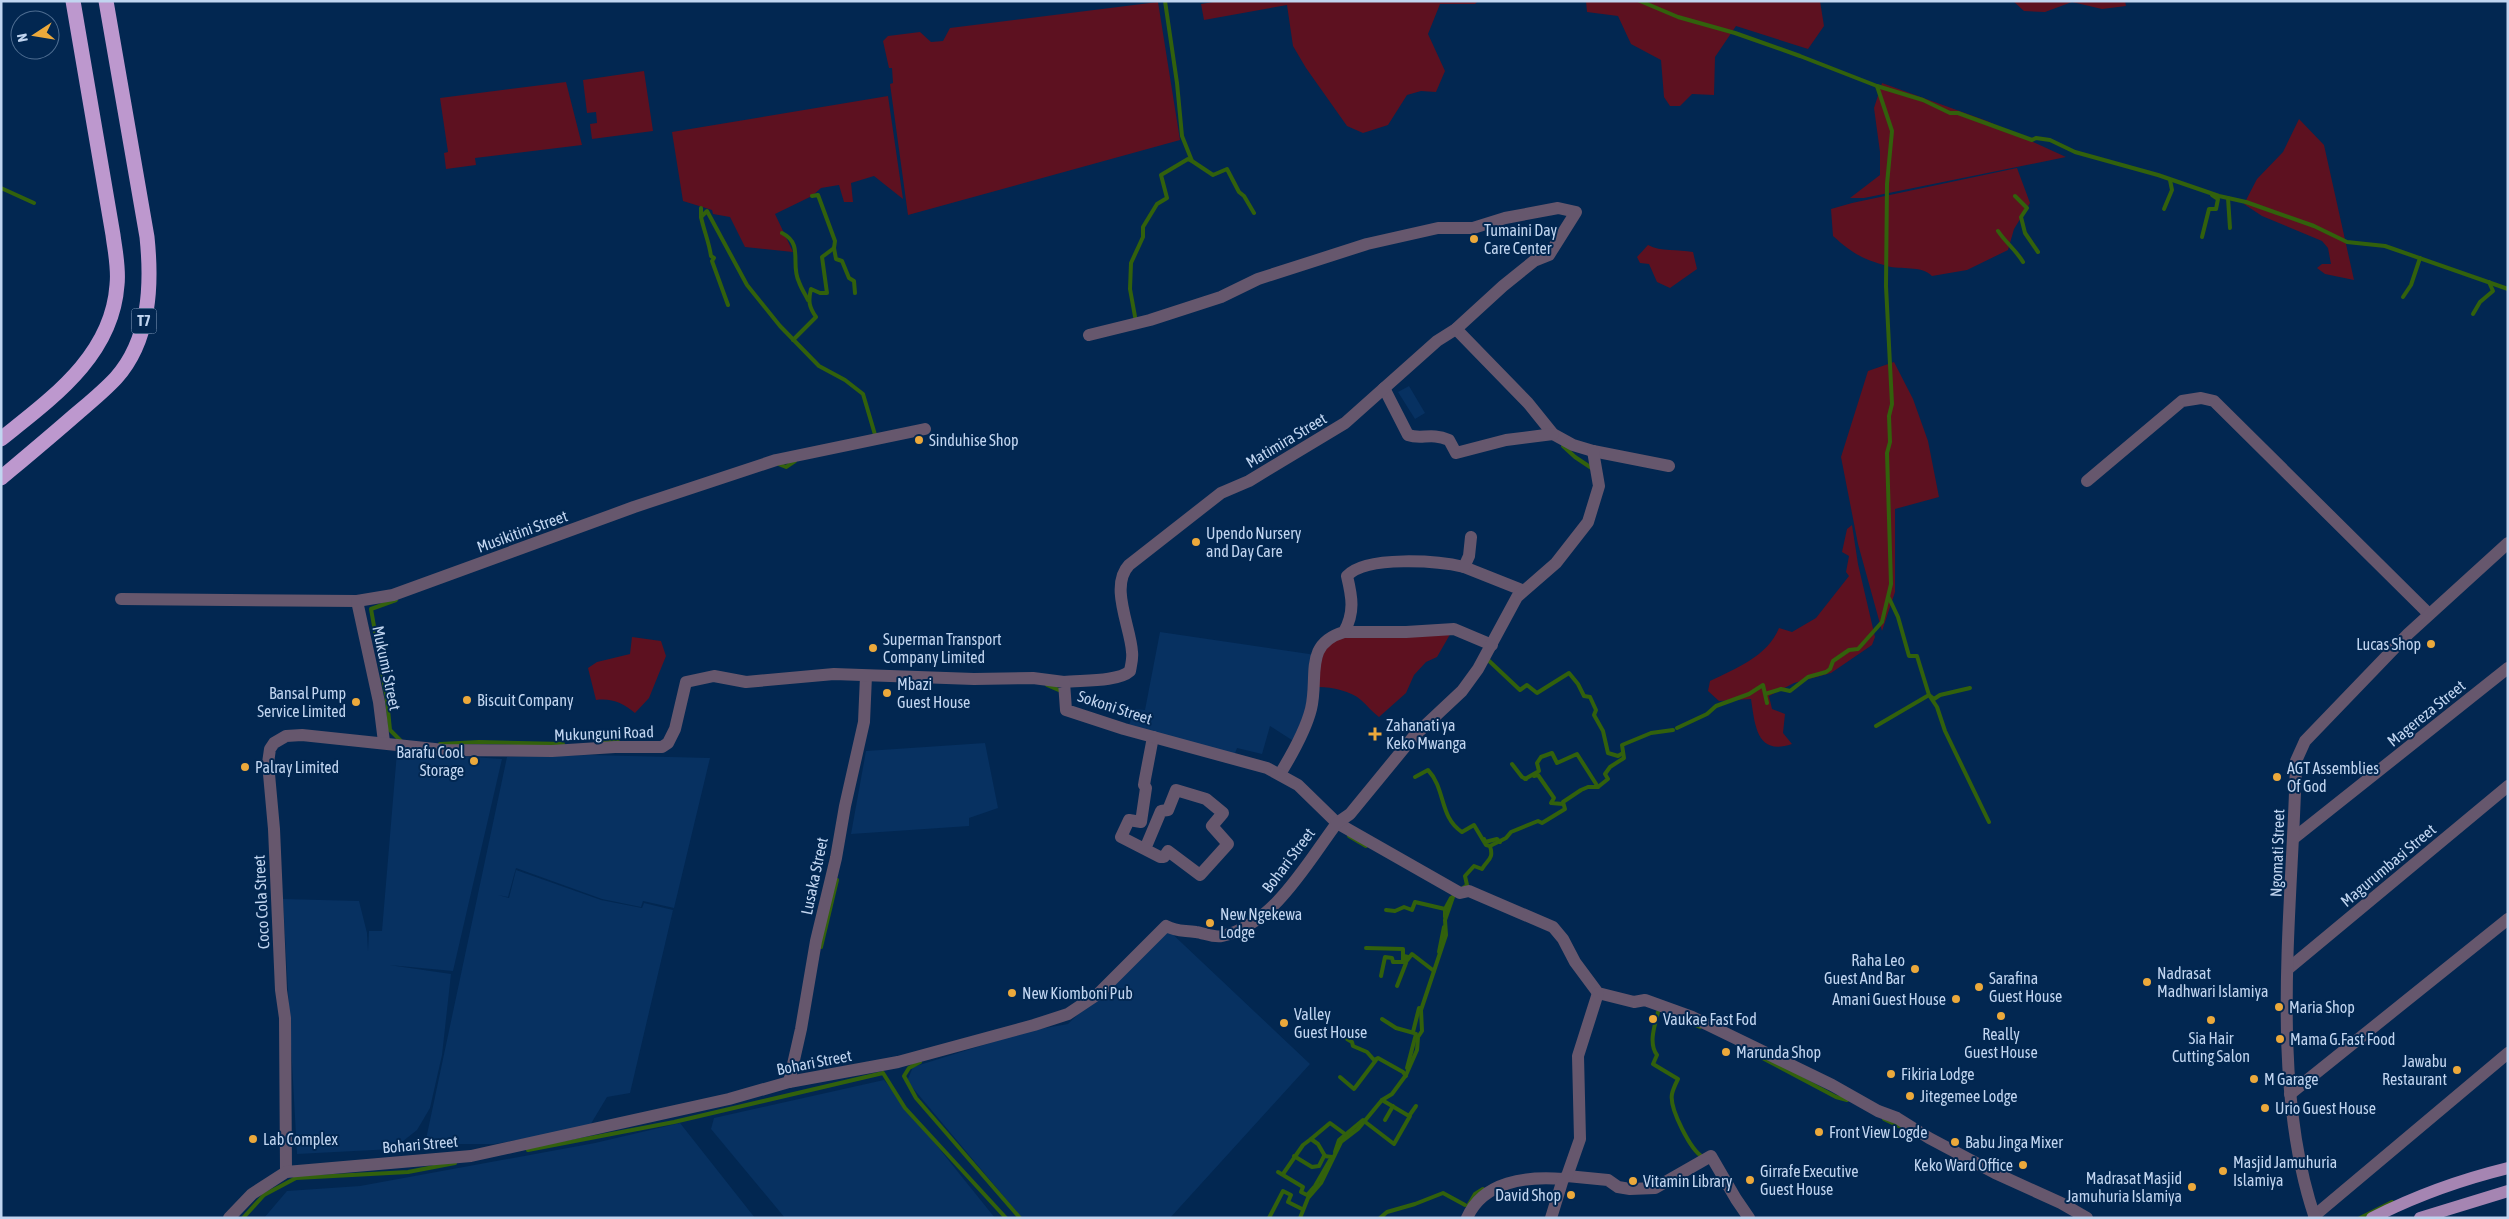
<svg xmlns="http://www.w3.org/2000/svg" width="2509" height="1219" font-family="'Asap Condensed',sans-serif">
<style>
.built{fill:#073161}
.green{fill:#5d1120}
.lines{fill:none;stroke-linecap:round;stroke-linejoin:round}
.stream{stroke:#32610c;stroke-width:4}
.street{stroke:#66576d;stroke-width:12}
.primary{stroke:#a585b2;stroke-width:12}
.highway{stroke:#bd98ce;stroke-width:15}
.poi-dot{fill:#eca93b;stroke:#022751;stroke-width:2}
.labels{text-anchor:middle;stroke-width:4;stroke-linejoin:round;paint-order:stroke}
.shield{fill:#022751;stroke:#88a1c0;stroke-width:1}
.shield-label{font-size:15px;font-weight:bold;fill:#c1d5f0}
.poi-label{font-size:16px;fill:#c1d5f0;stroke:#022751;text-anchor:start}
.street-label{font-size:16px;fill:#c1d5f0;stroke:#022751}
</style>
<rect width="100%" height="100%" fill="#022751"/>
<!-- built -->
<g class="built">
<path d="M 1409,386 L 1425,413 L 1415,419 L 1398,392 Z"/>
<path d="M 1160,632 L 1316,655 L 1309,705 L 1295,742 L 1270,726 L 1262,754 L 1237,748 L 1233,759 L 1128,729 L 1134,709 L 1145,710 Z"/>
<path d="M 985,743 L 998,808 L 969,818 L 969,826 L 851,834 L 866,751 Z"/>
<path d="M 397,752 L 502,759 L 453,971 L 389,965 L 451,974 L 442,1055 L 430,1108 L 417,1130 L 393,1149 L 297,1154 L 283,899 L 359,901 L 367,933 L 368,951 L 369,931 L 382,931 Z"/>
<path d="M 590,755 L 710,758 L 674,908 L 643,901 L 641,907 L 602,899 L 516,868 L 508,897 L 498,895 L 509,898 L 516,870 L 601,900 L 642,908 L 644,903 L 673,910 L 630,1093 L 607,1097 L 589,1127 L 494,1144 L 425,1144 L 507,757 Z"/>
<path d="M 1166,928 L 1310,1064 L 1170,1218 L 1022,1218 L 907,1081 L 913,1067 L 1028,1031 L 1068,1024 Z"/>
<path d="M 884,1080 L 995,1218 L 785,1218 L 711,1129 L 714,1118 Z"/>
<path d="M 680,1123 L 755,1218 L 264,1218 L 287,1191 L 360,1186 L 595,1143 Z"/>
</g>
<!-- green -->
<g class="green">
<path d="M 1219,1 L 1478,1 L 1475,4 L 1440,4 L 1428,34 L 1445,71 L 1436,92 L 1421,91 L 1407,95 L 1388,125 L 1363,133 L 1347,126 L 1306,68 L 1293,46 L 1287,5 L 1204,20 L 1201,4 Z"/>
<path d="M 1586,1 L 1820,1 L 1824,26 L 1808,49 L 1736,26 L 1715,57 L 1714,95 L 1692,94 L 1680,106 L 1670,106 L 1664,97 L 1661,60 L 1631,44 L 1618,16 L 1587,12 Z"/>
<path d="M 2013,1 L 2125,1 L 2126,6 L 2102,9 L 2072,2 L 2045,12 L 2024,11 Z"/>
<path d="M 1158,2 L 1180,140 L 908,215 L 890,84 L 893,83 L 892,68 L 889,68 L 883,41 L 888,36 L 920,32 L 931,42 L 943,41 L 950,28 Z"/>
<path d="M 644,71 L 653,131 L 592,139 L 590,124 L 597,123 L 596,112 L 587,113 L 583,80 Z"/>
<path d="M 566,82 L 582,145 L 475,158 L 476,165 L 446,169 L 444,153 L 448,152 L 440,98 Z"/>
<path d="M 1882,83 L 1987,121 L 2066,157 L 1864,198 L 1850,198 L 1880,175 L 1880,152 L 1874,108 Z"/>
<path d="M 888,96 L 903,199 L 874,176 L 851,183 L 853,202 L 844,202 L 839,185 L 821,188 L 812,196 L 775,214 L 793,252 L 745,247 L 730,217 L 713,214 L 712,210 L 683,201 L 672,132 Z"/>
<path d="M 2299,119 L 2324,145 L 2354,280 L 2325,274 L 2317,268 L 2322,264 L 2331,264 L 2328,248 L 2322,241 L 2262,216 L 2244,204 L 2257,179 L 2283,152 Z"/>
<path d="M 2017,168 L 2030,203 L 2014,229 L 2008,250 L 1967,270 L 1932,276 C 1921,265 1901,270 1887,266 C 1862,259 1852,253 1833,236 L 1831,209 L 1852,203 Z"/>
<path d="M 1648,245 C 1661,252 1678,249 1693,252 L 1697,269 L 1670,288 L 1657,282 L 1649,264 L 1640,263 L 1637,257 Z"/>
<path d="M 1894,362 L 1913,399 L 1928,441 L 1939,497 L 1895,509 L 1895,592 L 1882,631 L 1858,544 L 1841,457 L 1868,371 Z"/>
<path d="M 1852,525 L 1858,564 L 1875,637 L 1872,645 L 1831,673 L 1794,683 L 1769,696 L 1772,709 L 1785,714 L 1783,733 L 1792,744 C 1757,756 1755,726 1751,699 L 1719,701 L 1708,691 L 1710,681 C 1735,669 1768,656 1779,628 L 1792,632 L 1816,618 L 1849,576 L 1846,572 L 1849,556 L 1842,552 L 1847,529 Z"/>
<path d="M 1452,631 L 1437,657 L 1426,662 L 1414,675 L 1406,693 L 1379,717 C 1372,712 1368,706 1361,700 C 1351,691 1332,687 1319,687 C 1319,676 1315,655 1324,646 C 1341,630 1426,632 1452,631 Z"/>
<path d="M 632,637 L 661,641 L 666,656 L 649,698 L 635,713 C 623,703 612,698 596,700 L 588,668 L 597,662 L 630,654 Z"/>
</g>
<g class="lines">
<!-- stream -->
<g class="stream">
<path d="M 1165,1 L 1177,83 L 1182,136 L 1192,161 L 1213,175 L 1227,169 L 1239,192 L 1244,196 L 1254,213"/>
<path d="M 1640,1 L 1678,17 L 1735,33 L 1800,56 L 1877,86 L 1923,100 L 1950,113 L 1958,113 L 2032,140 L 2036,138 L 2050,140 L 2075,152 L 2158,175 L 2219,196 L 2246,202 L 2314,226 L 2347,242 L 2385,246 L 2508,289"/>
<path d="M 1,188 L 34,203"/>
<path d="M 2015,196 L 2027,208 L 2021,217 L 2025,233 L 2038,252"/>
<path d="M 2228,198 L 2230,228"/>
<path d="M 701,208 L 701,217 L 707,211 L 747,285 L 780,326 L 819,366 L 845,380 L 863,394 L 876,438"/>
<path d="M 2164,209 L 2172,190 L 2170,180"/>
<path d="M 701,217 C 704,231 709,242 711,256 L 714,258 L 712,261 L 728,305"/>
<path d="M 1998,231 C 2006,243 2016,250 2023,262"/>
<path d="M 782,233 C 804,244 790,264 799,282 C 801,288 805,294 808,300"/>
<path d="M 2202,237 L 2209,209 L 2216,209 L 2218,199 L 2212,195"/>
<path d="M 834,248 L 836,259 L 842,261 L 849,278 L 854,281 L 855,293"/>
<path d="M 2403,297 L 2411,285 L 2420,258"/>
<path d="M 2473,314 L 2480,302 L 2493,291 L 2489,282"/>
<path d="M 1136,322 L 1130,289 L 1131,263 L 1143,237 L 1143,227 L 1157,204 L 1167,198 L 1161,175 L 1188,159 L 1192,161"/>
<path d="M 793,340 L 816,317 C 809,307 808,301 811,289 L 820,293 L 827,293 L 822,257 L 834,248 L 835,241 L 818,195 L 812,196"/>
<path d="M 1563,446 L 1575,457 L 1593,469"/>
<path d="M 776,463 L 786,467 L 795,461"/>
<path d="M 1889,598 L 1898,617 L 1909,656 L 1917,656 L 1929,695 L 1934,699 L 1940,695 L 1970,688"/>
<path d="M 396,600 L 371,609 L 387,700 L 390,730 L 401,741"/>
<path d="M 1486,658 L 1520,690 L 1527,685 L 1537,693 L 1569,673 L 1578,684 L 1584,696 L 1590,697 L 1596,710 L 1594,715 L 1603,731 L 1608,753 L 1618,756 L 1623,753"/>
<path d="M 1047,685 L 1061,691"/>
<path d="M 1876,726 L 1929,695 L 1937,707 L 1945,731 L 1989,822"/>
<path d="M 1677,728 L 1707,714 L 1716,706 L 1749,694 L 1763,685 L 1767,703 L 1765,694 L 1781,689 L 1790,691 L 1808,677 L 1826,672 L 1830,669 L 1833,661 L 1849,650 L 1858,649 L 1882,622 L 1891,584 L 1887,453 L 1890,442 L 1889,416 L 1892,404 L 1886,286 L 1887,184 L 1892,131 L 1877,86"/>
<path d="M 600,742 L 618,741"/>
<path d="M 440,744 L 479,742 L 563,744"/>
<path d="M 1512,764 L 1522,777 L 1526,779"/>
<path d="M 1534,776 L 1538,775 L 1554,798 L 1551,803 L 1563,804"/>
<path d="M 1415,777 L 1428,770 C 1446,789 1439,817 1462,832 L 1474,825 L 1486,845 L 1490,846"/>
<path d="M 1525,779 L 1539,771 L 1537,763 L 1541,757 L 1552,753 L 1557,763 L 1577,754 L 1598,787"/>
<path d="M 1349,836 L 1366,846"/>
<path d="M 1484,839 L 1485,842 L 1497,839 L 1500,842"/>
<path d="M 1463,888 L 1467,885 L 1465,876 L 1474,866 L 1482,869 C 1488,859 1494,859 1490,846 L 1506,838 L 1511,832 L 1538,821 L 1542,823 L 1565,809 L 1563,802 L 1581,790 L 1588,787 L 1598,787 L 1608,779 L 1605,774 L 1610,767 L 1624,758 L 1622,745 L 1651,733 L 1673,730"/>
<path d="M 1386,910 L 1395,911 L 1404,907 L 1412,910 L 1415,902 L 1445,909"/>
<path d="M 1445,917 L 1445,909 L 1451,898"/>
<path d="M 821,947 L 837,880"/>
<path d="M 1366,948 L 1403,949 L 1403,962 L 1404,956 L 1408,957 L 1405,963 L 1412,954 L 1434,971"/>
<path d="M 1439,952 L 1444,927"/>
<path d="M 1381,976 L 1385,957 L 1392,958 L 1393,962 L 1403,962"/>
<path d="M 1397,986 L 1406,963"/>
<path d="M 1658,1012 C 1655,1025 1648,1043 1657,1055 L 1653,1064 L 1678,1079 C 1676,1083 1673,1089 1672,1094 C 1669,1108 1691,1151 1703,1157"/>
<path d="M 1382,1019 L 1396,1028 L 1414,1033"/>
<path d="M 1681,1019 L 1700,1027"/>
<path d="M 1413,1032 L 1419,1008"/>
<path d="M 1347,1039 L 1352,1042 L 1353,1046 L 1367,1052 L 1374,1060 L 1378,1058 L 1403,1072 L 1406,1076"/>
<path d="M 1751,1052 L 1836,1097 L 1847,1100"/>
<path d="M 920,1062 L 909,1068 L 904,1076 L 916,1098 L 1020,1218"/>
<path d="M 1407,1068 L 1416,1034"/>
<path d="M 1340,1077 L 1354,1089 L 1376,1060"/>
<path d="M 1382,1100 L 1409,1116 L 1416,1106"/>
<path d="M 1884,1119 L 1903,1128"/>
<path d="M 1385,1120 L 1393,1106"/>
<path d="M 1364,1121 L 1394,1144 L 1410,1116"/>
<path d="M 1311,1139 L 1330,1123 L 1345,1134"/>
<path d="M 528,1150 L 674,1122 L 883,1073 L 905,1108 L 1006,1218"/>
<path d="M 1335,1152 L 1339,1140 L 1363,1120"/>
<path d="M 1294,1156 L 1312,1167 L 1319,1166 L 1324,1156 L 1332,1157"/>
<path d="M 1278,1172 L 1303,1187 L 1301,1192 L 1309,1196"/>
<path d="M 1283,1174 L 1303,1145 L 1311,1139 L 1318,1144 L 1325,1156"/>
<path d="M 1308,1194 L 1315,1186 L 1330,1160"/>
<path d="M 1468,1206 L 1475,1194 L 1483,1189"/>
<path d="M 243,1218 L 264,1195 L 296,1178 L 408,1172 L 455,1163"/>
<path d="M 1269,1218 L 1283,1191 L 1291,1195 L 1288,1202 L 1302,1209"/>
<path d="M 1300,1218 L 1308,1198 L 1321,1183 L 1341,1142 L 1358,1129 L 1382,1100 L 1392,1094 L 1406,1075 L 1417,1050 L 1418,1037 L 1422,1031 L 1421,1010 L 1446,935 L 1445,920 L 1454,894"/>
<path d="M 1380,1218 L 1387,1212 L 1415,1204 L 1443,1193 L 1465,1205"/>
<path d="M 2360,1218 L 2392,1202"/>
</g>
<!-- street -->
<g class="street">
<path d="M 1456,329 L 1528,403 L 1553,434 L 1573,445 L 1593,451 L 1669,466"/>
<path d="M 1384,388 L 1408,435 C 1422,440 1430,432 1449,440 L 1456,453 L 1506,440 L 1553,434"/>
<path d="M 2087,481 L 2182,401 L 2201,398 L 2214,401 L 2429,614"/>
<path d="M 1464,567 L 1522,590"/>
<path d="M 121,599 L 357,601 L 393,595 L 634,507 L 776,460 L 925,429"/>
<path d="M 357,601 L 379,702 L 384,742"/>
<path d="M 1344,632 L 1406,632 L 1454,629 L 1492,645"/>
<path d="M 1064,682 C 1081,680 1118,682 1130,671 C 1131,665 1133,658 1132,652 C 1131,628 1109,586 1129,565 L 1221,493 L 1249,481 L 1345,423 L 1437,341 L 1456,329 L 1503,286 L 1534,261 L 1549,255 L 1576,212 L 1558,208 L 1505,218 L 1473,228 L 1438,228 L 1367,244 L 1258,279 L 1221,297 L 1150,320 L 1089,335"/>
<path d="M 1280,774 C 1291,756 1306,729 1311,709 C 1319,677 1303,644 1344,632 C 1355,612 1352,597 1347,576 C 1366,555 1439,561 1464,567 L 1469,556 L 1471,537"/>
<path d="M 2294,838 L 2508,668"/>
<path d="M 1145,849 L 1161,811 L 1168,810 L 1176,790 L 1206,799 L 1223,813 L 1212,826 L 1228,844 L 1200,875 L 1168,851 L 1164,857 L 1160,857 L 1121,837 L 1129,820 L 1141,822 L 1146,788 L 1144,785 L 1145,779 L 1153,737"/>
<path d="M 2288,969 L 2508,786"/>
<path d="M 789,1082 L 801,1029 L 816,941 L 836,858 L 845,806 L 864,722 L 866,676"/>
<path d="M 2290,1094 L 2508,919"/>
<path d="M 286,1172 L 285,1018 L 281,990 L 274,829 L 268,763 L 270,749 L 274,743 L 286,736 L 302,735 L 444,750 L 552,751 L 615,747 L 662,747 L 668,743 L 675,729 L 686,682 L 714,676 L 746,682 L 834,674 L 974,679 L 1033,678 L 1064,682 L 1066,710 L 1124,729 L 1267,768 L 1298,785 L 1337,823 L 1460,893 L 1469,891 L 1553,927 L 1563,939 L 1575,962 L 1598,993 L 1634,1002 L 1645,1000 L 1692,1017 L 1832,1085 L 1878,1111 L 1897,1118 L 1929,1138 L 1995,1173 L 2061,1203 L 2087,1218"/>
<path d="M 1567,1176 L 1608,1180 L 1618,1187 L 1630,1189 L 1655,1188 L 1711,1156 L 1736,1199 L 1749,1218"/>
<path d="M 2314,1216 L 2508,1053"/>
<path d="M 229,1218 L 252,1194 L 286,1172 L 471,1156 L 729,1099 L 789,1082 L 898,1062 L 1034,1025 L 1068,1014 L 1098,994 L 1166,926 C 1177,932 1184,930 1196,932 C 1204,933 1214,938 1222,936 C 1274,924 1307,863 1337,823 L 1350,814 L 1414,736 L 1462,691 L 1478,669 L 1517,597 L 1556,563 L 1588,522 L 1599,486 L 1593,451"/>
<path d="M 1467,1218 C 1483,1181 1527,1176 1563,1179"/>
<path d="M 1551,1218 L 1563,1179 L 1567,1176 L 1580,1139 L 1578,1056 L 1598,993"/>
<path d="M 2315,1218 C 2268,1081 2293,905 2296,761 L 2305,741 L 2408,634 L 2508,543"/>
</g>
<!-- primary -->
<g class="primary">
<path d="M 2372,1218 C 2417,1195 2459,1180 2508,1168"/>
<path d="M 2420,1218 L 2508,1191"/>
</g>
<!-- highway -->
<g class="highway">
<path d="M 1,439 C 52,398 112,356 117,285 C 119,268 115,251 113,235 L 73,1"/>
<path d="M 1,478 C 26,457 50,437 74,416 C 88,404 103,392 116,378 C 150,340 152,285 147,237 L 106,1"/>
</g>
</g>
<!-- markers -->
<g class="poi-dot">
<circle cx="1474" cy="239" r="5"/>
<circle cx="919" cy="440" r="5"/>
<circle cx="1196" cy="542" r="5"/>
<circle cx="2431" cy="644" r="5"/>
<circle cx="873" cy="648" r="5"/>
<circle cx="887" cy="693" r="5"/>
<circle cx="467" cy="700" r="5"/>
<circle cx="356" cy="702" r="5"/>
<path d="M1372.5 726.5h5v5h5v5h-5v5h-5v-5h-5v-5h5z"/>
<circle cx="474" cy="761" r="5"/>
<circle cx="245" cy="767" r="5"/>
<circle cx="2277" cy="777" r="5"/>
<circle cx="1210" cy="923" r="5"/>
<circle cx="1915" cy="969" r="5"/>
<circle cx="2147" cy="982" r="5"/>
<circle cx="1979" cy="987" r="5"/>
<circle cx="1012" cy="993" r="5"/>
<circle cx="1956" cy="999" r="5"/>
<circle cx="2279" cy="1007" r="5"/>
<circle cx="2001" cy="1016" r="5"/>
<circle cx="1653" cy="1019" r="5"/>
<circle cx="2211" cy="1020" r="5"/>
<circle cx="1284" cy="1023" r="5"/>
<circle cx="2280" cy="1039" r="5"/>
<circle cx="1726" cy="1052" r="5"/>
<circle cx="2457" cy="1070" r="5"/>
<circle cx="1891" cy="1074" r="5"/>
<circle cx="2254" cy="1079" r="5"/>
<circle cx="1910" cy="1096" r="5"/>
<circle cx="2265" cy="1108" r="5"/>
<circle cx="1819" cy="1132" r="5"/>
<circle cx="253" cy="1139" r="5"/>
<circle cx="1955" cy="1142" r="5"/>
<circle cx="2023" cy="1165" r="5"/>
<circle cx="2223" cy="1171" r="5"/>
<circle cx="1750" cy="1180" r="5"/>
<circle cx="1633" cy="1181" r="5"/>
<circle cx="2192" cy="1187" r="5"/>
<circle cx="1571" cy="1195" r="5"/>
</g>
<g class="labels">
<!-- shield labels -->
<rect class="shield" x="131.5" y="308.5" width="25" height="25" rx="4"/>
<g class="shield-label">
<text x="144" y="326">T7</text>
</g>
<!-- poi labels -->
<g class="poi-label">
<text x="1484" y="236">Tumaini Day<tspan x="1484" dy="18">Care Center</tspan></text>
<text x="929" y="446">Sinduhise Shop</text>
<text x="1206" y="539">Upendo Nursery<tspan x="1206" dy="18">and Day Care</tspan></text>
<text x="883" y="645">Superman Transport<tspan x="883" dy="18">Company Limited</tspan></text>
<text x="2421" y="650" text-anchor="end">Lucas Shop</text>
<text x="897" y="690">Mbazi<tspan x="897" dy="18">Guest House</tspan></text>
<text x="346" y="699" text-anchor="end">Bansal Pump<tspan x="346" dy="18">Service Limited</tspan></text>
<text x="477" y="706">Biscuit Company</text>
<text x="1386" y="731">Zahanati ya<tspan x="1386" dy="18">Keko Mwanga</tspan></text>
<text x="464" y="758" text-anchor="end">Barafu Cool<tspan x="464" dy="18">Storage</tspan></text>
<text x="255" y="773">Palray Limited</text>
<text x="2287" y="774">AGT Assemblies<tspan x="2287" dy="18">Of God</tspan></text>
<text x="1220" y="920">New Ngekewa<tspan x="1220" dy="18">Lodge</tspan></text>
<text x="1905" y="966" text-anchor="end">Raha Leo<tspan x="1905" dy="18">Guest And Bar</tspan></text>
<text x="2157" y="979">Nadrasat<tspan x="2157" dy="18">Madhwari Islamiya</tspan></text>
<text x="1989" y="984">Sarafina<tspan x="1989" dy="18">Guest House</tspan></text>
<text x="1022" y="999">New Kiomboni Pub</text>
<text x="1946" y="1005" text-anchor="end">Amani Guest House</text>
<text x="2289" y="1013">Maria Shop</text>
<text x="1294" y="1020">Valley<tspan x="1294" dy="18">Guest House</tspan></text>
<text x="1663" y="1025">Vaukae Fast Fod</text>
<text x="2001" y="1040" text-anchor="middle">Really<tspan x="2001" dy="18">Guest House</tspan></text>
<text x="2211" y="1044" text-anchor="middle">Sia Hair<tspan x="2211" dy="18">Cutting Salon</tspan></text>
<text x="2290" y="1045">Mama G.Fast Food</text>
<text x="1736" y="1058">Marunda Shop</text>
<text x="2447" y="1067" text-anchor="end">Jawabu<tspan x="2447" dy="18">Restaurant</tspan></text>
<text x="1901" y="1080">Fikiria Lodge</text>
<text x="2264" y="1085">M Garage</text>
<text x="1920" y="1102">Jitegemee Lodge</text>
<text x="2275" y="1114">Urio Guest House</text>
<text x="1829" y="1138">Front View Logde</text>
<text x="263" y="1145">Lab Complex</text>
<text x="1965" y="1148">Babu Jinga Mixer</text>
<text x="2233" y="1168">Masjid Jamuhuria<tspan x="2233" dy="18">Islamiya</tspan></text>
<text x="2013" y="1171" text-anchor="end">Keko Ward Office</text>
<text x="1760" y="1177">Girrafe Executive<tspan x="1760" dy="18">Guest House</tspan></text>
<text x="2182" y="1184" text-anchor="end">Madrasat Masjid<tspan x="2182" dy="18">Jamuhuria Islamiya</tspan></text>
<text x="1643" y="1187">Vitamin Library</text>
<text x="1561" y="1201" text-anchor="end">David Shop</text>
</g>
<!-- street labels -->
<g class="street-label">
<text transform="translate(1286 440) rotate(-31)" y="6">Matimira Street</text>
<text transform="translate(522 531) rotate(-20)" y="6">Musikitini Street</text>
<text transform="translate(387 668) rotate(78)" y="6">Mukumi Street</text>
<text transform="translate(1115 707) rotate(18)" y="6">Sokoni Street</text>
<text transform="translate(2426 713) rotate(-39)" y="6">Magereza Street</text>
<text transform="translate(604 733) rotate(-2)" y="6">Mukunguni Road</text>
<text transform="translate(2277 853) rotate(-88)" y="6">Ngomati Street</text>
<text transform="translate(1288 860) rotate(-53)" y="6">Bohari Street</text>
<text transform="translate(2388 865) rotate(-40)" y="6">Magurumbasi Street</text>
<text transform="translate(814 876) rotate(-78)" y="6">Lusaka Street</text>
<text transform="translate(261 902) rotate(-93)" y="6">Coco Cola Street</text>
<text transform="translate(814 1062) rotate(-11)" y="6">Bohari Street</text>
<text transform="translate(420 1144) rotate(-5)" y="6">Bohari Street</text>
</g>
</g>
<!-- border -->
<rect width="2509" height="1219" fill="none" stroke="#c1d5f0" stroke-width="5"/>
<!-- north arrow -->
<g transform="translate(35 35) rotate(258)"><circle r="24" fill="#022751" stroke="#4e6d91"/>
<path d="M0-4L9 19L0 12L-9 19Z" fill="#eca93b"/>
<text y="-8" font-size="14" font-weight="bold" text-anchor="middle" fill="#c1d5f0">N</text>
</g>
</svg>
